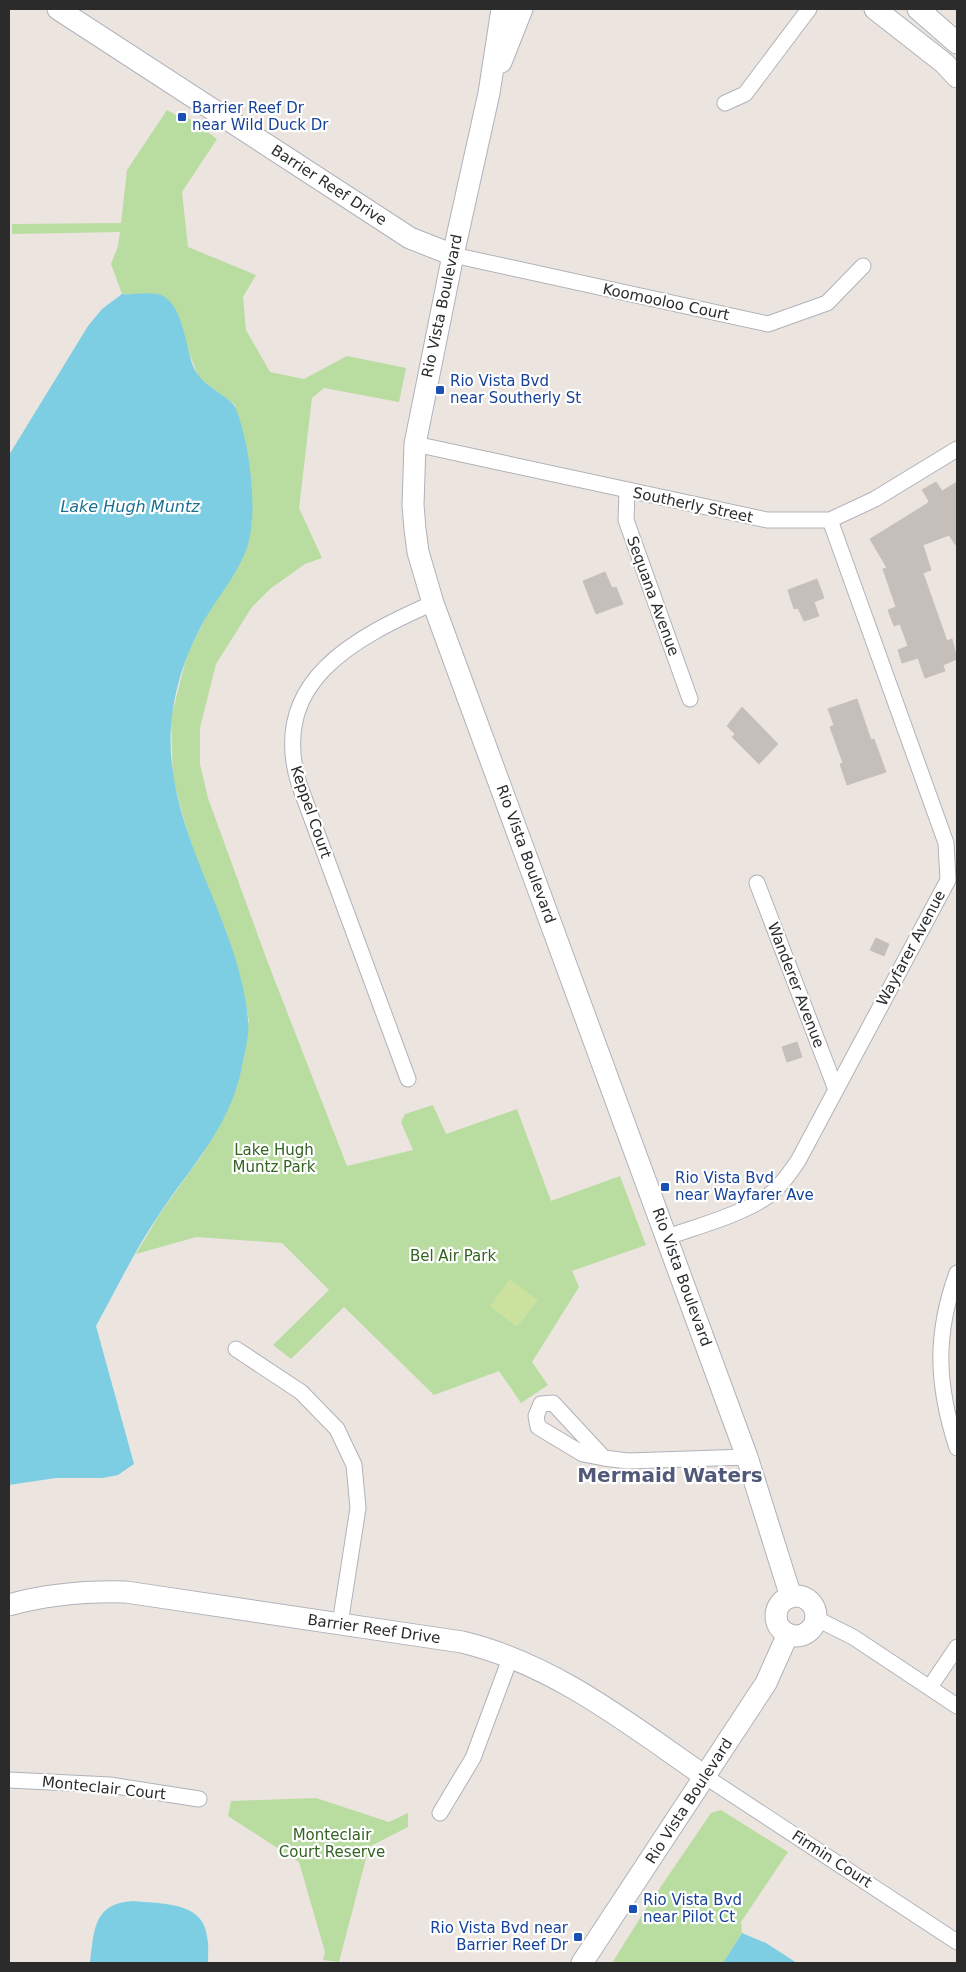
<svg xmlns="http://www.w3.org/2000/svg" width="966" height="1972" font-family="'DejaVu Sans',sans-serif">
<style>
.green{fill:#b9dca1}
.pitch{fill:#cae29e}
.water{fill:#7dcee3}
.building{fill:#c4bfbb;stroke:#c7c1b9}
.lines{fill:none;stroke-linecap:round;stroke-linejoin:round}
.street-casing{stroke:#afb2ba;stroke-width:17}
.secondary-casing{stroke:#afb2ba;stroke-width:23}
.street{stroke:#fff;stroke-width:15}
.secondary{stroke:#fff;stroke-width:21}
.transit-dot{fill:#1a4fb4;stroke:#fff;stroke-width:2}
.labels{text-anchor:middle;stroke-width:4.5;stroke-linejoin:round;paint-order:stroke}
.transit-label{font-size:15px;fill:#164399;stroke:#fff;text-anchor:start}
.street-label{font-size:15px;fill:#2b2b2b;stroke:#fff}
.park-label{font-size:15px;fill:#336222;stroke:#fff}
.water-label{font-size:16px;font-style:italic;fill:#1b6f8f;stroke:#fff}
.district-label{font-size:20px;font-weight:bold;fill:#505a78;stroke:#fff}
</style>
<rect width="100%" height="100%" fill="#ece5df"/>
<!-- green -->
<g class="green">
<path d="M 167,110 L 185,120 L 187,117 L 217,139 L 182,192 L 188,247 L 256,275 L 243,297 L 246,330 L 270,372 L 304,379 L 347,356 L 406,368 L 399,402 L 324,388 L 312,398 L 299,508 L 322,558 L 305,564 L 270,589 L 252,607 L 216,664 L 200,728 L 200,764 L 208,798 L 268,963 L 347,1166 L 413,1150 L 401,1122 L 405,1114 L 433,1105 L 446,1134 L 517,1109 L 551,1201 L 620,1176 L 646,1245 L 572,1271 L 579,1287 L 532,1362 L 548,1385 L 521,1403 L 499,1371 L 434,1395 L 344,1307 L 291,1359 L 273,1345 L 329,1290 L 282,1243 L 196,1237 L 136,1254 L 159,1215 L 204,1152 L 249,1021 L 241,979 L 191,845 L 173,779 L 171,718 L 187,655 L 252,524 L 235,405 L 199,378 L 186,345 L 158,294 L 122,294 L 111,264 L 118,246 L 120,232 L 12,234 L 12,224 L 121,223 L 127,170 Z"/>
<path d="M 316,1798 L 389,1822 L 408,1813 L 408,1827 L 369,1847 L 339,1962 L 323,1960 L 325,1952 L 299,1862 L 228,1816 L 231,1801 Z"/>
<path d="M 721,1810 L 788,1852 L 741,1922 L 742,1933 L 723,1963 L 612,1963 L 647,1907 L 711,1813 Z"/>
</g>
<!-- pitch -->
<path class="pitch" d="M 510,1279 L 538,1300 L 517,1327 L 490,1306 Z"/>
<!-- water -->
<g class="water">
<path d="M 122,294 C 133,295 147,292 157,294 C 184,299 185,350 195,370 C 204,388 232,397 236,409 C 250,445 260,518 245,553 C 235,577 218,597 205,619 C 182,660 168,706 171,754 C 177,848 240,928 248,1019 C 250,1034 244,1055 241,1071 C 229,1127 191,1167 160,1213 C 136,1248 117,1288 96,1326 L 134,1464 L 118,1475 L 103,1478 L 56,1478 L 9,1485 L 9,455 L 88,326 L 102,309 Z"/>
<path d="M 133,1901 C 160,1904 203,1901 207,1936 C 209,1945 208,1954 208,1963 L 90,1963 C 94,1931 93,1903 133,1901 Z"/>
<path d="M 742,1933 L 766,1943 L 797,1963 L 723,1963 Z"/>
</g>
<!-- building -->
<g class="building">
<path d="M 936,482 L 942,491 L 957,482 L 957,547 L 949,535 L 923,545 L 931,570 L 923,573 L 947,641 L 952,639 L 957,659 L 943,665 L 945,671 L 925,678 L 918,658 L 902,663 L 898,650 L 908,646 L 900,624 L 894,626 L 888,610 L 896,607 L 883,569 L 887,568 L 870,539 L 928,503 L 929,501 L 922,490 Z"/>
<path d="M 605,572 L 612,588 L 616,587 L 623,604 L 596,614 L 583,581 Z"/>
<path d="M 817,579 L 824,598 L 814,602 L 819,616 L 804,621 L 798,608 L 794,609 L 788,590 Z"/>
<path d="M 857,699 L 871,740 L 874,739 L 886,772 L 847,785 L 840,764 L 843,763 L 830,727 L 834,725 L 828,709 Z"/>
<path d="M 742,707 L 778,744 L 759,764 L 732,737 L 735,734 L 727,726 Z"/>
<path d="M 876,938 L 889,944 L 884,956 L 870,950 Z"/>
<path d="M 797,1042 L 802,1057 L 787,1062 L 782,1047 Z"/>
</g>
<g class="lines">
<defs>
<g id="street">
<path d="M 725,103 L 745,94 L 809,9"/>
<path d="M 453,255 L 768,324 L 827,303 L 863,266"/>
<path d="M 415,444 L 767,520 L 830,520 L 875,499 L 957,449"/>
<path d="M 627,491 L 626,520 L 690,699"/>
<path d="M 757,883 L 835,1087"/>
<path d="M 408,1079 L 299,784 C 268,682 354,638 433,603"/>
<path d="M 668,1237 C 698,1226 751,1212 774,1191 C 784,1182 791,1171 798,1161 L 948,880 L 946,843 L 830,520"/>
<path d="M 957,1273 C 934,1336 937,1386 957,1448"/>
<path d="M 236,1349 L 301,1392 L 337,1429 L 354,1465 L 358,1508 L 340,1624"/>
<path d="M 604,1458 L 553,1403 L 541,1404 L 536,1416 L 538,1427 L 583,1454 L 604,1458 L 628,1461 L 747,1457"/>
<path d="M 815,1618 L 853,1637 L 957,1706"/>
<path d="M 930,1687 L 957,1647"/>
<path d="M 706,1777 L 957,1942"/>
<path d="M 9,1780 L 110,1785 L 199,1799"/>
<path d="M 440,1813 L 473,1758 L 511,1656"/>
</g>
<g id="secondary">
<path d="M 58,9 L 410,238 L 453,255"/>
<path d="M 502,9 L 489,93 L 453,255 L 415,444 L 413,505 L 415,529 L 418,552 L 433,603 L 747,1457 L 791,1597"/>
<path d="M 875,9 L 944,63 L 957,77"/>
<path d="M 918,9 L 957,43"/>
<path d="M 501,62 L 522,9"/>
<circle cx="796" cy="1616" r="20"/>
<path d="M 9,1605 C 48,1594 85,1591 126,1592 L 462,1642 C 554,1664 629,1724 706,1777"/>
<path d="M 582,1963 L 766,1683 L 788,1634"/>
</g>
</defs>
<!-- street casing -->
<use href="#street" class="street-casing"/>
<!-- secondary casing -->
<use href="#secondary" class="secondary-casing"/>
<!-- street -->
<use href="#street" class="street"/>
<!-- secondary -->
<use href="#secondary" class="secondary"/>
</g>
<!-- markers -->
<g class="transit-dot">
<rect x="177" y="112" width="10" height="10" rx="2.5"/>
<rect x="435" y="385" width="10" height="10" rx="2.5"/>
<rect x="660" y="1182" width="10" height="10" rx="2.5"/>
<rect x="628" y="1904" width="10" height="10" rx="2.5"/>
<rect x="573" y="1932" width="10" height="10" rx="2.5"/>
</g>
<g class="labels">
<!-- transit labels -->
<g class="transit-label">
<text x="192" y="113">Barrier Reef Dr<tspan x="192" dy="17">near Wild Duck Dr</tspan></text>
<text x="450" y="386">Rio Vista Bvd<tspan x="450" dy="17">near Southerly St</tspan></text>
<text x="675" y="1183">Rio Vista Bvd<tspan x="675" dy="17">near Wayfarer Ave</tspan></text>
<text x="643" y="1905">Rio Vista Bvd<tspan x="643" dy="17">near Pilot Ct</tspan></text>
<text x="568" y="1933" text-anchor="end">Rio Vista Bvd near<tspan x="568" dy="17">Barrier Reef Dr</tspan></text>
</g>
<!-- street labels -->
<g class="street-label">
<text transform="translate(329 185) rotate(33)" y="5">Barrier Reef Drive</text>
<text transform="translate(666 302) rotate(12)" y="5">Koomooloo Court</text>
<text transform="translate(442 306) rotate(-78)" y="5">Rio Vista Boulevard</text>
<text transform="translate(693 505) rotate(12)" y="5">Southerly Street</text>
<text transform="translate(653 596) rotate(70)" y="5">Sequana Avenue</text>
<text transform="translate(311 812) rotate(71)" y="5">Keppel Court</text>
<text transform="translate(526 854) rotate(70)" y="5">Rio Vista Boulevard</text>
<text transform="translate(911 948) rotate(-62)" y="5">Wayfarer Avenue</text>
<text transform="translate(796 985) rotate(69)" y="5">Wanderer Avenue</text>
<text transform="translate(682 1277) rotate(70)" y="5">Rio Vista Boulevard</text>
<text transform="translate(374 1629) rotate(8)" y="5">Barrier Reef Drive</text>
<text transform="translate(104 1788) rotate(6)" y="5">Monteclair Court</text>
<text transform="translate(689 1801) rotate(-57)" y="5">Rio Vista Boulevard</text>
<text transform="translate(832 1859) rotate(33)" y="5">Firmin Court</text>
</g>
<!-- park labels -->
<g class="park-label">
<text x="274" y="1155">Lake Hugh<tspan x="274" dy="17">Muntz Park</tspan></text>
<text x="453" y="1261">Bel Air Park</text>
<text x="332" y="1840">Monteclair<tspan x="332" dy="17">Court Reserve</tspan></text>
</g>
<!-- water labels -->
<g class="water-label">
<text x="130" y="512">Lake Hugh Muntz</text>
</g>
<!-- district labels -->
<g class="district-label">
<text x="670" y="1482">Mermaid Waters</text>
</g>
</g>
<!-- border -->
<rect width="966" height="1972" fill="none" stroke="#2b2b2b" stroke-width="20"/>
</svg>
